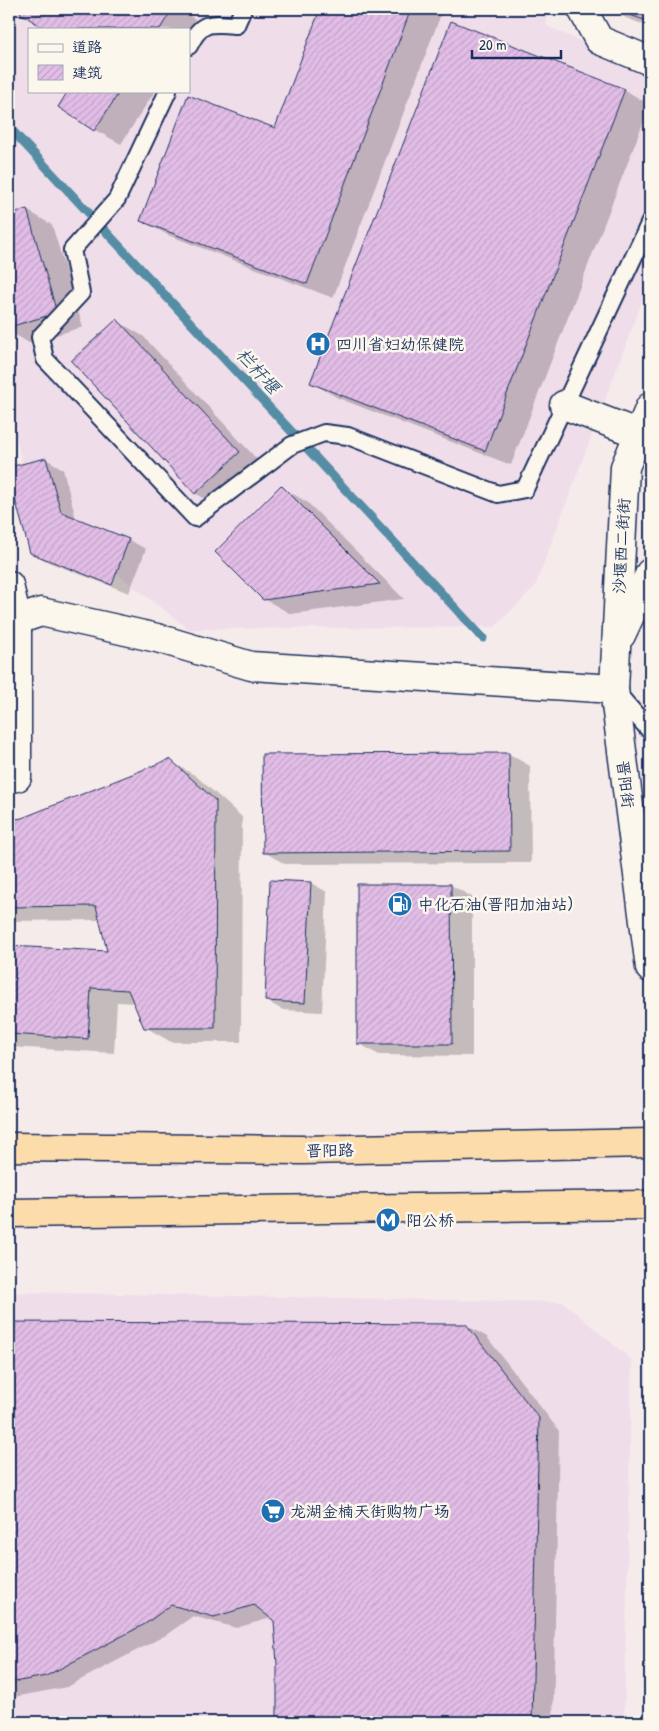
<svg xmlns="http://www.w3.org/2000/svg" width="659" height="1731" font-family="'Patrick Hand','LXGW WenKai TC',sans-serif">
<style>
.built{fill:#f0ddea;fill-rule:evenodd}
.shadow{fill:#0003}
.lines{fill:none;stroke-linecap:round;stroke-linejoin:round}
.stream{stroke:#548da5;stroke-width:9}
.building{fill:url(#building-hatch);stroke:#1b2f5e}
.lane-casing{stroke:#1b2f5e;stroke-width:20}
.street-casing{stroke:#1b2f5e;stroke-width:31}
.highway-casing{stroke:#1b2f5e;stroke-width:31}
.lane{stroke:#fbf7ec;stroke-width:16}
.street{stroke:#fbf7ec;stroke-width:28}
.highway{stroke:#fddcac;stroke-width:28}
.labels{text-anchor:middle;stroke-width:5;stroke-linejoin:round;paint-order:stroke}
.poi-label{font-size:16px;fill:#1b2f5e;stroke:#fbf7ec;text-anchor:start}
.street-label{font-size:16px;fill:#1b2f5e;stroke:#fbf7ec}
.water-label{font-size:18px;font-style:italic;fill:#33567c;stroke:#fbf7ec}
</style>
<defs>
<pattern id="building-hatch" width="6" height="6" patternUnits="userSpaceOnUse" patternTransform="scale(1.25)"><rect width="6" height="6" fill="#e2bde6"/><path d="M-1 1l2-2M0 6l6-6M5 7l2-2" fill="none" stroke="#c1a3c8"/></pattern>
</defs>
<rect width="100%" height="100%" fill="#f6ebeb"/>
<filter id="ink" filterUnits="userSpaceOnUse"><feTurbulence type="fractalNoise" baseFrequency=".02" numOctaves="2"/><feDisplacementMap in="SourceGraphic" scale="10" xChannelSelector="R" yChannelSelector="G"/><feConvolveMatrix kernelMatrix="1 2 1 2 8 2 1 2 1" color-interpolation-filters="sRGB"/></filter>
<g filter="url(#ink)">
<!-- built -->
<g class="built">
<path d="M 9,9 L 547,9 L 547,26 L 650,73 L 650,280 L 535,587 L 495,627 L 189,629 L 33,510 L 9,408 ZM 29,29 L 189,29 L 189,91 L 29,91 Z"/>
<path d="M 9,1292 L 563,1302 L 632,1360 L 624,1722 L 9,1722 Z"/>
</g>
<!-- shadow -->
<g class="shadow">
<path d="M 24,9 L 179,9 L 199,22 L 189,38 L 189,29 L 48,29 L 22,12 Z"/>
<path d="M 322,9 L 443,9 L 333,298 L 168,235 L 142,221 L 276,130 Z"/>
<path d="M 610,9 L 650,9 L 650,27 L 626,18 Z"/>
<path d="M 451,23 L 625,90 L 650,105 L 511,465 L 338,398 L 312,383 Z"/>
<path d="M 70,91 L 155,91 L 121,144 L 95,130 Z"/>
<path d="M 27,210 L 52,225 L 83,327 L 29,343 L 9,331 L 9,215 Z"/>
<path d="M 117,321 L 143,336 L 265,468 L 221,508 L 195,493 Z"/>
<path d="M 46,459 L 63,469 L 76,519 L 129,540 L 146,549 L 129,593 L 48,562 L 31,552 L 9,469 Z"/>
<path d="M 281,487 L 307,502 L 404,599 L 291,614 L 264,599 Z"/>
<path d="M 509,754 L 530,766 L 531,863 L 285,864 L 264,852 Z"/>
<path d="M 170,761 L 196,776 L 242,817 L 241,1042 L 171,1042 L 145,1027 L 135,1003 L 117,1002 L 114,1053 L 9,1047 L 9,947 L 109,952 L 101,920 L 9,921 L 9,821 L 23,820 Z"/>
<path d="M 311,883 L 327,892 L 322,1012 L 283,1010 L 266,1001 Z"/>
<path d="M 358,885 L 451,885 L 472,897 L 472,1056 L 379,1055 L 358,1043 Z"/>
<path d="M 9,1324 L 466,1325 L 487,1337 L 559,1431 L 553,1722 L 278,1722 L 278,1664 L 275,1621 L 271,1618 L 236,1628 L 193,1616 L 166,1635 L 67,1687 L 9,1698 Z"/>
</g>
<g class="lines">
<!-- stream -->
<path class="stream" d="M 9,127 L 483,638"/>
</g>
<!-- building -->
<g class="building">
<path d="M 23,9 L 172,9 L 160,29 L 45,29 L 20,13 Z"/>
<path d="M 320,9 L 411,9 L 307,284 L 140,221 L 188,95 L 275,128 Z"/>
<path d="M 613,9 L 650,9 L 650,22 Z"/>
<path d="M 451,21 L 625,89 L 485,451 L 310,383 Z"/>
<path d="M 68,91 L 120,91 L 94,131 L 58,107 Z"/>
<path d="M 27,209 L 57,313 L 9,327 L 9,214 Z"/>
<path d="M 117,319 L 240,452 L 195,494 L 71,361 Z"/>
<path d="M 46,458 L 61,512 L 129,539 L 112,585 L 30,553 L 9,477 L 9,467 Z"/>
<path d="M 281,485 L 380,584 L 263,600 L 215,552 Z"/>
<path d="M 509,753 L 510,851 L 263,853 L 262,754 Z"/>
<path d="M 170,759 L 216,801 L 215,1028 L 144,1028 L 128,990 L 91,988 L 88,1039 L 9,1034 L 9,946 L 107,951 L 96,906 L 9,907 L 9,820 L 22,818 Z"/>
<path d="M 270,880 L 311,882 L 305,1003 L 265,1001 Z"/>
<path d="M 357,884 L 451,884 L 452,1044 L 357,1044 Z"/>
<path d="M 9,1322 L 466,1324 L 539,1418 L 532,1722 L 277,1722 L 277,1664 L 274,1621 L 254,1605 L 214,1617 L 171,1605 L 145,1624 L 46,1676 L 9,1683 Z"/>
</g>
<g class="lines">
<defs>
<g id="lane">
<path d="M 189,46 C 201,21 210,23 236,25 L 243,9"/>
<path d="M 168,91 L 117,199 L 72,250 L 81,293 L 40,337 L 45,359 L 195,518 L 292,445 L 324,433 L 348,436 L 498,494 L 525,489 L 650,222"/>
<path d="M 617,693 L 650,731"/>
</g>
<g id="street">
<path d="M 582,9 L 599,40 L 650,61"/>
<path d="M 564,405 L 639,434"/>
<path d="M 650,407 L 625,467 L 614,689 L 650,968"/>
<path d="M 9,585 L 17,620 L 17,777 L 9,778"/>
<path d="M 9,623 L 41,612 L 157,638 L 251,666 L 614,689"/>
<path d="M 621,635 L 650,573"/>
</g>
<g id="highway">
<path d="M 9,1147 L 303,1150 L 650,1143"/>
<path d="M 9,1213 L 650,1205"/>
</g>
</defs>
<!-- lane casing -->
<use href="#lane" class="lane-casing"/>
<!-- street casing -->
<use href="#street" class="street-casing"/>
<!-- highway casing -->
<use href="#highway" class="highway-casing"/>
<!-- lane -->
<use href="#lane" class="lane"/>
<!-- street -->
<use href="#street" class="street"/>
<!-- highway -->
<use href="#highway" class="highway"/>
</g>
</g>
<!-- icons -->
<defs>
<symbol id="hospital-disc" viewBox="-11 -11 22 22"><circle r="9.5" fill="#1f6fb2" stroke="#fbf7ec"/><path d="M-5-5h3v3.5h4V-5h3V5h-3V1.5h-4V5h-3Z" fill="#fff"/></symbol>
<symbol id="fuel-disc" viewBox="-11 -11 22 22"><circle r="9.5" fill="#1f6fb2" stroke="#fbf7ec"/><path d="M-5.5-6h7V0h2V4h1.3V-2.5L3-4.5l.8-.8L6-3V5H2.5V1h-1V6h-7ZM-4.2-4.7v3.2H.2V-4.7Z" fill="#fff"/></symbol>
<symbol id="metro-disc" viewBox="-11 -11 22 22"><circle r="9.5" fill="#1f6fb2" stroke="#fbf7ec"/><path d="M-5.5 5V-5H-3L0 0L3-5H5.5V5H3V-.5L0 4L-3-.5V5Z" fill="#fff"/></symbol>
<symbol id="supermarket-disc" viewBox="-11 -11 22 22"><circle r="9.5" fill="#1f6fb2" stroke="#fbf7ec"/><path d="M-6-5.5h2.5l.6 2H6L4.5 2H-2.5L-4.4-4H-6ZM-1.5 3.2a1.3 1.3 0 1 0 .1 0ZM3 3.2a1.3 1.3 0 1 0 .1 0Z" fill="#fff"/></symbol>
</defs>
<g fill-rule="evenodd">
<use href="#hospital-disc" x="304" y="330" width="28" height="28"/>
<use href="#fuel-disc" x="386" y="890" width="28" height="28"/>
<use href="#metro-disc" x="374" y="1206" width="28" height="28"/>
<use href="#supermarket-disc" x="259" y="1497" width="28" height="28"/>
</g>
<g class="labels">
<!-- poi labels -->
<g class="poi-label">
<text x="336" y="350">四川省妇幼保健院</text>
<text x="418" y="910">中化石油(晋阳加油站)</text>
<text x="406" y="1226">阳公桥</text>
<text x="290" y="1517">龙湖金楠天街购物广场</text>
</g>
<!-- street labels -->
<g class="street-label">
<text transform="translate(621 546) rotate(-87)" y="6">沙堰西二街街</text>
<text transform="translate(626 784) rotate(83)" y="6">晋阳街</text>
<text transform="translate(330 1150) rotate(-1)" y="6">晋阳路</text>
</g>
<!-- water labels -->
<g class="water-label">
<text transform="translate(258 371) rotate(47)" y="6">栏杆堰</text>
</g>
</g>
<!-- margin -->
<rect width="659" height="1731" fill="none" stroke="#fbf7ec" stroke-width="30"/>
<rect x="15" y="15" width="629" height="1701" fill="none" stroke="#1b2f5e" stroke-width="2" filter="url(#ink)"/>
<!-- legend -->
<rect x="28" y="28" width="162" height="65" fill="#fbf7ec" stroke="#a1a7b3"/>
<rect x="38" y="44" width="25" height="8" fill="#fbf7ec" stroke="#a1a7b3"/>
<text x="72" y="52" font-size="15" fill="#1b2f5e">道路</text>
<rect x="38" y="65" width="25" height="15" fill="url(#building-hatch)" stroke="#a1a7b3"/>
<text x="72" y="78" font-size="15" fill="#1b2f5e">建筑</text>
<!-- scale -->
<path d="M472 50v8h89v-8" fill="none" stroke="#1b2f5e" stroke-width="2.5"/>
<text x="479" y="50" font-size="15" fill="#1b2f5e" stroke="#fbf7ec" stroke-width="4" paint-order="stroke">20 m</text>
</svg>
